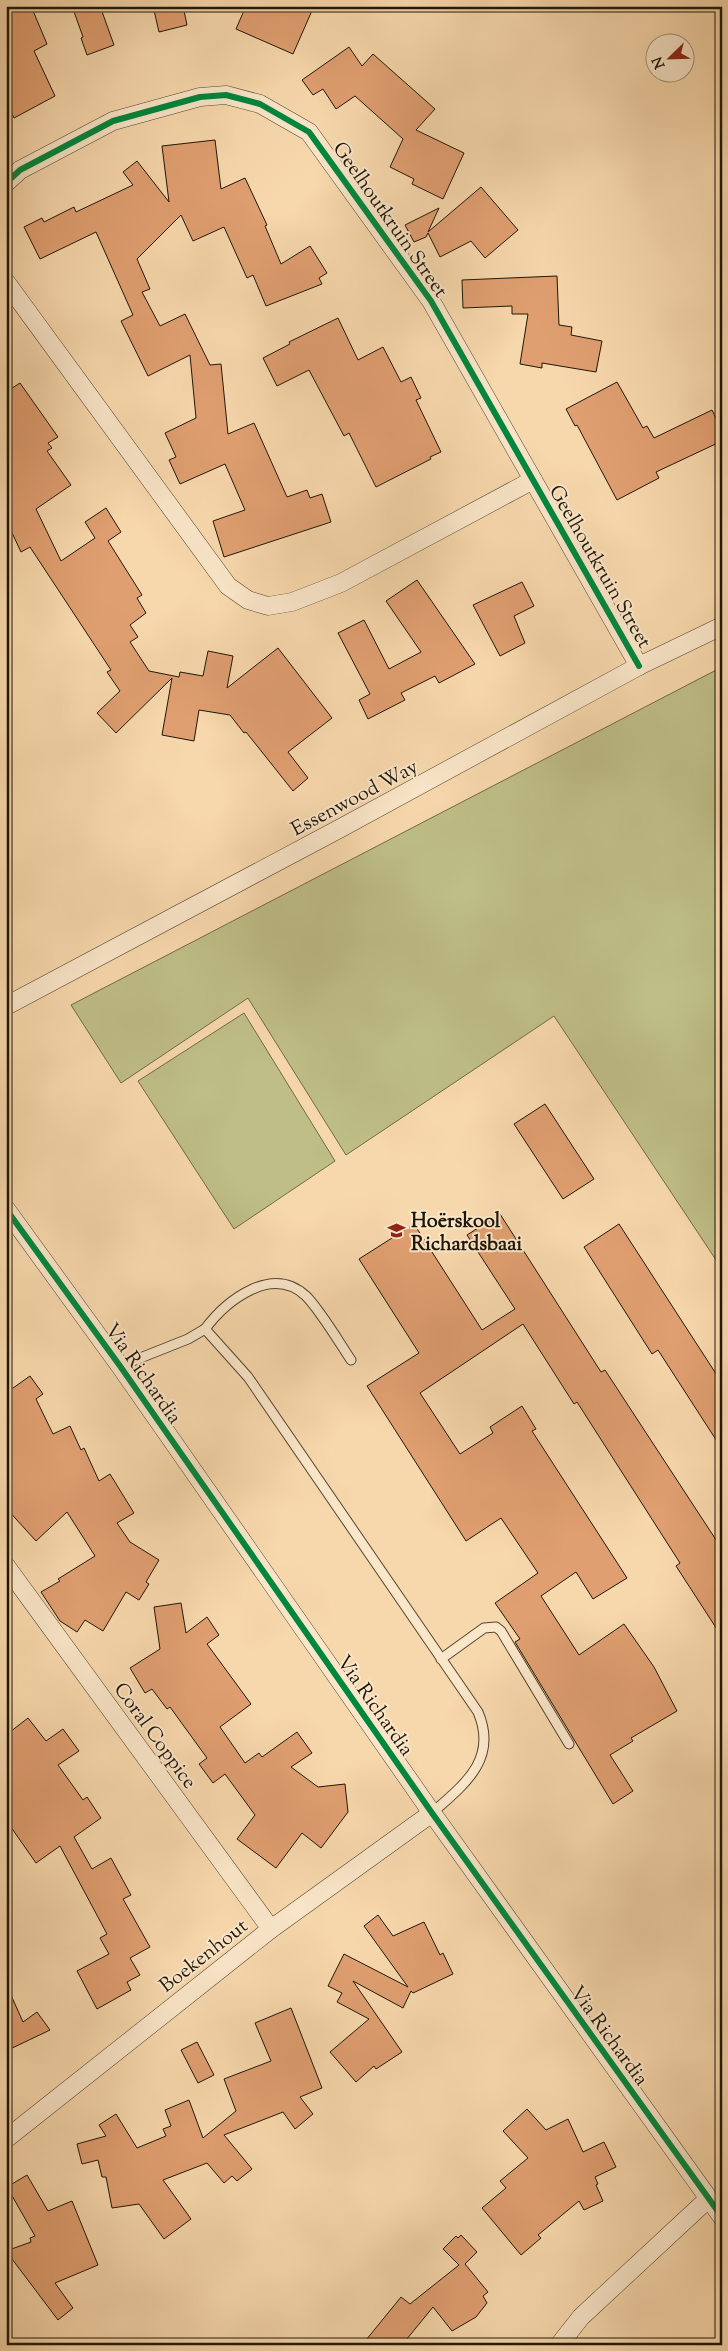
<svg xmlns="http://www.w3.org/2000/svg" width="728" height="2351" font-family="'Sorts Mill Goudy',serif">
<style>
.green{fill:#bfbe87;stroke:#706a47}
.building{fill:#e09f71;stroke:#201607}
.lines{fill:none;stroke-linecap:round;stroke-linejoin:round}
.lane-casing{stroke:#564630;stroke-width:11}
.street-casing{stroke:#564630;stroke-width:19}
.lane{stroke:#fae6c9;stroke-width:9}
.street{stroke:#fae6c9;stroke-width:18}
.cycleway-casing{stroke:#fae6c9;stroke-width:9}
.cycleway{stroke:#00873e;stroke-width:6}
.labels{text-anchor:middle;stroke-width:4;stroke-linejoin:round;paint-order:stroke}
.street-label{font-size:20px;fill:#201607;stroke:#fae6c9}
.poi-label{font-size:20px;font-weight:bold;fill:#201607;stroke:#fae6c9;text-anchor:start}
</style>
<rect width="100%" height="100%" fill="#f7d8ac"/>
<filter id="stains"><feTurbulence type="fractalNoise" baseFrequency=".004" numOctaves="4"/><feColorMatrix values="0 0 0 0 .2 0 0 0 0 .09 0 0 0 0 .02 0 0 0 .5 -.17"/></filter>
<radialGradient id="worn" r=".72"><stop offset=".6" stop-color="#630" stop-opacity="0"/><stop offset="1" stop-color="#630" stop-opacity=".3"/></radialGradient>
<!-- green -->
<g class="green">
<path d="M 722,667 L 722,1269 L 554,1016 L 346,1155 L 248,998 L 121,1083 L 71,1005 Z"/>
<path d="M 244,1013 L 335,1161 L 234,1229 L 138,1081 Z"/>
</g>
<!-- building -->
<g class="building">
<path d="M 6,6 L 31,6 L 47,44 L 34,51 L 55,96 L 14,118 L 6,101 Z"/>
<path d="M 72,6 L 100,6 L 114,45 L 87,55 L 81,38 L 83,37 Z"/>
<path d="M 153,6 L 183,6 L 187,25 L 159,32 Z"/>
<path d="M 246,6 L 314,6 L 293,54 L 236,29 Z"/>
<path d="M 349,47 L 362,66 L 373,54 L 435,109 L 416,130 L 464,153 L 443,199 L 412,184 L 414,179 L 390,167 L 403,139 L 355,96 L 336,109 L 323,89 L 313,95 L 302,80 Z"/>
<path d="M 215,140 L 221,189 L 245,178 L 267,225 L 265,226 L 281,264 L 310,246 L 327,273 L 319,278 L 322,284 L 266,306 L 253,275 L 247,278 L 224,227 L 193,241 L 181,215 L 137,259 L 150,289 L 142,292 L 160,326 L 185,314 L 210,365 L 221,364 L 228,434 L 254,423 L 287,497 L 307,490 L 310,498 L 322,494 L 331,522 L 224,557 L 213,521 L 245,510 L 225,464 L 180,484 L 169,460 L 176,457 L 165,433 L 196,418 L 190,355 L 148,376 L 121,321 L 133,315 L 96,232 L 40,259 L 24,227 L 42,218 L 44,222 L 74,207 L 76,212 L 133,185 L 123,172 L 137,161 L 169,202 L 162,146 Z"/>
<path d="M 481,187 L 518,230 L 485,258 L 471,241 L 440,257 L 428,233 L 426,237 L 414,242 L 405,225 L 439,208 L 428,232 Z"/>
<path d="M 557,276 L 559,325 L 572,327 L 571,335 L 602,341 L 596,372 L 542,363 L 542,368 L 520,364 L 528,314 L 512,314 L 512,306 L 463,308 L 462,280 Z"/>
<path d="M 338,318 L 358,360 L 383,347 L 401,382 L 411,377 L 421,398 L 416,400 L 441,452 L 430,457 L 431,459 L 376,487 L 349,433 L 344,436 L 309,370 L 277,386 L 263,358 L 290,344 L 289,342 Z"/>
<path d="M 617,382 L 643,428 L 647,426 L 654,438 L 712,410 L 722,431 L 722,441 L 656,472 L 659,478 L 617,500 L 577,425 L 575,426 L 566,409 Z"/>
<path d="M 20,383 L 58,437 L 48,443 L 52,448 L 47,451 L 71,485 L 36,509 L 61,561 L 95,538 L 85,522 L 106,508 L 121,532 L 108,541 L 142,595 L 137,598 L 146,613 L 130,625 L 138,637 L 130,642 L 149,671 L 179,677 L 180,672 L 203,676 L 208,651 L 233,656 L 227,688 L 278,648 L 332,718 L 288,752 L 308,778 L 293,791 L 246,732 L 244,733 L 230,715 L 199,710 L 194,741 L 162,735 L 172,678 L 116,733 L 97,713 L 120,691 L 107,672 L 111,670 L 30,547 L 21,552 L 6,520 L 6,392 Z"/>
<path d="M 417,580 L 475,664 L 439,683 L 435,676 L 401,693 L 405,700 L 368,719 L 359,700 L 370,694 L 338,633 L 364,620 L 389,669 L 421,652 L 386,601 Z"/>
<path d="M 522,582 L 534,606 L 514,616 L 525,643 L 500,656 L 473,605 Z"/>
<path d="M 545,1104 L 594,1179 L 563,1199 L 514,1124 Z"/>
<path d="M 500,1214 L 601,1372 L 605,1370 L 722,1549 L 722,1637 L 676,1566 L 680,1563 L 577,1402 L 574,1404 L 523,1324 L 420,1393 L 460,1454 L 493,1433 L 490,1427 L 522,1406 L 536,1429 L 532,1431 L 627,1578 L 593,1599 L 576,1572 L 541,1596 L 579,1655 L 624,1624 L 654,1667 L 677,1711 L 631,1738 L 633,1741 L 610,1755 L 633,1791 L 613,1804 L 515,1642 L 520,1639 L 495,1603 L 538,1573 L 501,1518 L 466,1541 L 367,1386 L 419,1353 L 359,1259 L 414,1224 L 482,1330 L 515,1309 L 467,1235 Z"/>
<path d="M 619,1224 L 722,1383 L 722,1449 L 658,1350 L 652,1354 L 584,1247 Z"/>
<path d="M 30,1376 L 43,1394 L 36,1399 L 53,1434 L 70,1426 L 81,1450 L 84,1448 L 99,1481 L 110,1474 L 134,1513 L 117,1523 L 130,1542 L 159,1560 L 146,1582 L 149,1584 L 139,1600 L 126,1592 L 103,1631 L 85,1620 L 77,1632 L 60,1621 L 41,1592 L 60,1581 L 58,1579 L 95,1556 L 67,1512 L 36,1541 L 6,1508 L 6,1393 Z"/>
<path d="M 181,1603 L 186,1633 L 207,1617 L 219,1635 L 207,1644 L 251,1704 L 220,1727 L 245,1763 L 259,1753 L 262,1757 L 297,1732 L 312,1753 L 291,1767 L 318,1787 L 345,1784 L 348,1812 L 321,1848 L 302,1833 L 276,1868 L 237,1839 L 255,1815 L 225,1774 L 213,1783 L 199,1764 L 207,1758 L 170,1707 L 167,1709 L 152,1689 L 145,1693 L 130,1668 L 160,1649 L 154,1607 Z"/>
<path d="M 28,1718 L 46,1741 L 63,1729 L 79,1751 L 58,1765 L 83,1800 L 87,1797 L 101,1818 L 74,1837 L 92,1869 L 111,1858 L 131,1895 L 123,1899 L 150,1947 L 130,1958 L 140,1975 L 127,1982 L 131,1990 L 97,2009 L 77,1971 L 109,1954 L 100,1938 L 107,1934 L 60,1846 L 36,1863 L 6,1820 L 6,1735 Z"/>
<path d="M 378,1915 L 393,1936 L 424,1922 L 440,1955 L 443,1953 L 453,1974 L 413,1993 L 411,1991 L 403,2008 L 353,1981 L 402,2052 L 376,2069 L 374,2066 L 356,2082 L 330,2052 L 369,2019 L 337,2002 L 342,1993 L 328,1986 L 344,1954 L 408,1987 L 364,1926 Z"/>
<path d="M 6,1984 L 23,2022 L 37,2012 L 50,2030 L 6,2051 Z"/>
<path d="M 291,2008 L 322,2088 L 300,2097 L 313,2114 L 295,2129 L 283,2112 L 224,2135 L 252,2169 L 237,2181 L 232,2176 L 224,2183 L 207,2163 L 163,2180 L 191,2219 L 164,2239 L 139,2204 L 112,2208 L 106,2177 L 102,2177 L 98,2160 L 82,2164 L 77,2144 L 106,2136 L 99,2125 L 116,2114 L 137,2148 L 166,2136 L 163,2129 L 171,2126 L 165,2110 L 189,2100 L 203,2138 L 236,2111 L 224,2079 L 271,2061 L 255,2023 Z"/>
<path d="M 197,2042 L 214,2075 L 198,2083 L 181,2050 Z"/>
<path d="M 527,2109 L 546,2130 L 568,2119 L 583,2152 L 604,2142 L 616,2167 L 595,2177 L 598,2184 L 596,2185 L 603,2201 L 584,2210 L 579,2201 L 538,2235 L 541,2238 L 521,2255 L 482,2208 L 506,2188 L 500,2181 L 528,2158 L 503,2131 Z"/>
<path d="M 27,2175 L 48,2211 L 72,2201 L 98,2265 L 55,2283 L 73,2308 L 58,2320 L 6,2251 L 31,2242 L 30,2238 L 35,2236 L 7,2187 Z"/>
<path d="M 461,2235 L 477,2252 L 465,2264 L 488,2292 L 483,2296 L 487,2303 L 476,2317 L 452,2331 L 433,2307 L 402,2345 L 362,2345 L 401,2297 L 410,2304 L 459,2265 L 443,2249 L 456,2236 L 458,2238 Z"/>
</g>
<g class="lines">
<defs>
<g id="lane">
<path d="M 205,1329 C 226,1301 272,1264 306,1296 C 320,1310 339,1342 351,1360"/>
<path d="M 120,1366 L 188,1339 L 205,1329 L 248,1377 L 478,1712 C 498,1759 465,1784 432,1813"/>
<path d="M 441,1659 L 484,1628 L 496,1627 L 501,1631 L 569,1744"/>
</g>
<g id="street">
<path d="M 6,183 L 20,170 L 113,121 L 200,97 L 226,95 L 260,104 L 309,132 L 431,301 L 639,666"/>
<path d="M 6,282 L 228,586 L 248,600 L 268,606 L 292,602 L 341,583 L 533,480"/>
<path d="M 6,1006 L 339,829 L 639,666 L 722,626"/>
<path d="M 6,1209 L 120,1366 L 432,1813 L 722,2217"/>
<path d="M 6,1566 L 271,1929"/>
<path d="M 6,2139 L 271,1929 L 432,1813"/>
<path d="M 559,2345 L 581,2317 L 708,2199"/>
</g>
</defs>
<!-- lane casing -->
<use href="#lane" class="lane-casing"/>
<!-- street casing -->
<use href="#street" class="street-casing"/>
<!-- lane -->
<use href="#lane" class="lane"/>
<!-- street -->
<use href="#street" class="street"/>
<defs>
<g id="cycleway">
<path d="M 6,183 L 20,170 L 113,121 L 200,97 L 226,95 L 260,104 L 309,132 L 431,301 L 639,666"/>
<path d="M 6,1209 L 120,1366 L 432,1813 L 722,2217"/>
</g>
</defs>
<!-- cycleway casing -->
<use href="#cycleway" class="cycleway-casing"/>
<!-- cycleway -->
<use href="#cycleway" class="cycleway"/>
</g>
<!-- icons -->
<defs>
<symbol id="school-bare" viewBox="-9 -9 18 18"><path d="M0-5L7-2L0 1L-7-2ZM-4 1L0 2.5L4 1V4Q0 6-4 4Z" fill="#8f2418" stroke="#fae6c9" stroke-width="2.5" paint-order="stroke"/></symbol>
</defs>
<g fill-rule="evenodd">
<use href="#school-bare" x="384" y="1218" width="25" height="25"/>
</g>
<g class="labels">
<!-- street labels -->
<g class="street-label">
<text transform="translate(391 219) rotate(55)" y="7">Geelhoutkruin Street</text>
<text transform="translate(601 566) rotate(60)" y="7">Geelhoutkruin Street</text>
<text transform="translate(354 797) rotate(-28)" y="7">Essenwood Way</text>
<text transform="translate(144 1373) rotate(55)" y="7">Via Richardia</text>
<text transform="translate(376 1705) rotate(55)" y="7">Via Richardia</text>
<text transform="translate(156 1735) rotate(54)" y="7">Coral Coppice</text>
<text transform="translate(203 1955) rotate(-38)" y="7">Boekenhout</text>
<text transform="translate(610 2035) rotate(54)" y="7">Via Richardia</text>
</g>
<!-- poi labels -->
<g class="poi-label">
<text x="411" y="1227">Hoërskool<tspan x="411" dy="23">Richardsbaai</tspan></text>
</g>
</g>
<!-- margin -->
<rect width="728" height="2351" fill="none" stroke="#f7d8ac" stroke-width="25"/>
<rect x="8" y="8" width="713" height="2336" fill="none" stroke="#201607" stroke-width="2.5"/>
<rect x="12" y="12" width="703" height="2326" fill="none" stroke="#201607"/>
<!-- north arrow -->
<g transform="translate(670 58) rotate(247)"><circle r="24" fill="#fae6c9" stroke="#a3937b"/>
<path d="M0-4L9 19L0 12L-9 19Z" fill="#8f2418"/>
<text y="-8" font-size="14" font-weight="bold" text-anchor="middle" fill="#201607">N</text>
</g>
<rect width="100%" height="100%" filter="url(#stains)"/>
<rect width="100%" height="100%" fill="url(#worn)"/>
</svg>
